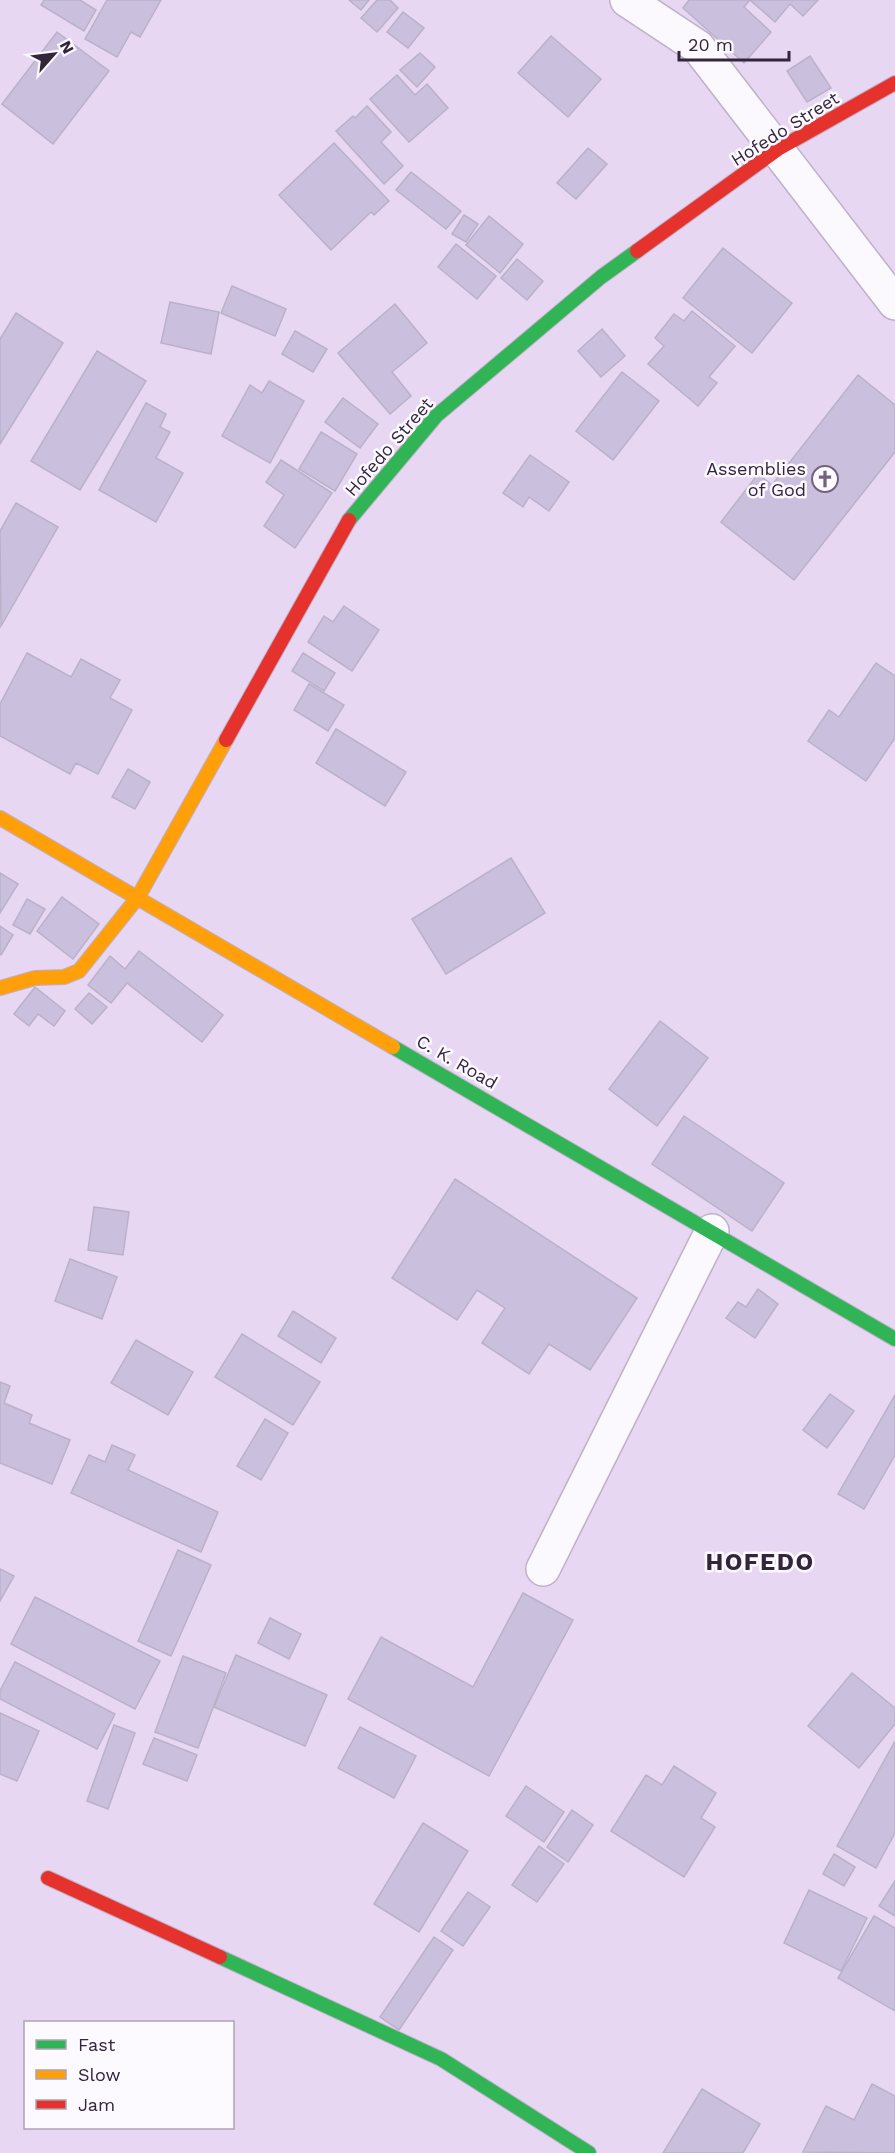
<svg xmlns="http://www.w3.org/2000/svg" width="895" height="2153" font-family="'Work Sans',sans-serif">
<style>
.building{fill:#cac0de;stroke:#bab1c9;stroke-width:1.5}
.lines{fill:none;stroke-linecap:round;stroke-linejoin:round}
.street-casing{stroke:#beb0c8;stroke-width:36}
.fast-casing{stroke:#beb0c8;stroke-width:16}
.slow-casing{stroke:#beb0c8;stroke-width:16}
.jam-casing{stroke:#beb0c8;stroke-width:16}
.street{stroke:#fbf9fd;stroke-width:33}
.fast{stroke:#30b455;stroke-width:14}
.slow{stroke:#ff9f0a;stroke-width:14}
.jam{stroke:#e5322d;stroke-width:14}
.labels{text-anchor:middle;stroke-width:5;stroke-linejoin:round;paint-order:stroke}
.street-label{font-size:18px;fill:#33253c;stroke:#fcf9ff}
.poi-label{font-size:18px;fill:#33253c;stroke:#fcf9ff;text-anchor:end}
.district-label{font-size:24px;font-weight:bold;letter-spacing:1.5px;fill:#33253c;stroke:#fcf9ff}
</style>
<rect width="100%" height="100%" fill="#e7d7f2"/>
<!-- building -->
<g class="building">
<path d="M 44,0 L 80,0 L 96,10 L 84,31 L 41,5 Z"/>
<path d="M 107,0 L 161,0 L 140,37 L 131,32 L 117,57 L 85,39 Z"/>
<path d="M 349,0 L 369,0 L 361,10 Z"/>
<path d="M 377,0 L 390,0 L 398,8 L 377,32 L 361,18 Z"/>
<path d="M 689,0 L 750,0 L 744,7 L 771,32 L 744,63 L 683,8 Z"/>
<path d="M 750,0 L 818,0 L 803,16 L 790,4 L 775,22 Z"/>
<path d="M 403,12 L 424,28 L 408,48 L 387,32 Z"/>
<path d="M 57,32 L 109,71 L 53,144 L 2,104 Z"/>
<path d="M 551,36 L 601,79 L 568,117 L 518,73 Z"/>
<path d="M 420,53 L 435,67 L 417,87 L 400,70 Z"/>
<path d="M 810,56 L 831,88 L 807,102 L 787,71 Z"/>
<path d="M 397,75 L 415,95 L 427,84 L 448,108 L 409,142 L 370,99 Z"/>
<path d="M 367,106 L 391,132 L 381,142 L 403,166 L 384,184 L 336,131 L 353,116 L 355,118 Z"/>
<path d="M 334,143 L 389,201 L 374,215 L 371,212 L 331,250 L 279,195 Z"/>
<path d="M 588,148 L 607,164 L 576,199 L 557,183 Z"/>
<path d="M 411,172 L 461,211 L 446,229 L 396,190 Z"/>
<path d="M 464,215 L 478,224 L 466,242 L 452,234 Z"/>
<path d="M 489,216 L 523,244 L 500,273 L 466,245 Z"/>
<path d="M 456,244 L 496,276 L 477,299 L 438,267 Z"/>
<path d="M 723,248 L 792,303 L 752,353 L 683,298 Z"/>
<path d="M 517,259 L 543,281 L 527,300 L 501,278 Z"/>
<path d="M 232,286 L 286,309 L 275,336 L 221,313 Z"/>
<path d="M 170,302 L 219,312 L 211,354 L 161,343 Z"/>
<path d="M 395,304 L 427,343 L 392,372 L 411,396 L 390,414 L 338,353 Z"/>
<path d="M 692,311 L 735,346 L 709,377 L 717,383 L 698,406 L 648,364 L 664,346 L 655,338 L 674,314 L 684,321 Z"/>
<path d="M 16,313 L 63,343 L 0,444 L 0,339 Z"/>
<path d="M 602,329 L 625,356 L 601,377 L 578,351 Z"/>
<path d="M 295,331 L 327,349 L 313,372 L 282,354 Z"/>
<path d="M 97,351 L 146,381 L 80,490 L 31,461 Z"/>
<path d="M 622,372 L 659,401 L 613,460 L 576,431 Z"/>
<path d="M 858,375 L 895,405 L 895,452 L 794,580 L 721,522 L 758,474 L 772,485 Z"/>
<path d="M 269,381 L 304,401 L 270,463 L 222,436 L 250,385 L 262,393 Z"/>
<path d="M 343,398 L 378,424 L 360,448 L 325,422 Z"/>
<path d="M 146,403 L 166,414 L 160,427 L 170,432 L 156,458 L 183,473 L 156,522 L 99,490 Z"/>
<path d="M 321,432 L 357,454 L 335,491 L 299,469 Z"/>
<path d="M 530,455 L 569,482 L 549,511 L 529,497 L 523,507 L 503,493 Z"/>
<path d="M 281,460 L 332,493 L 295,548 L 264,526 L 284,495 L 266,482 Z"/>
<path d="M 16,503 L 58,527 L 1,626 L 0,531 Z"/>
<path d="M 344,606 L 379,630 L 352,671 L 308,642 L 324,616 L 333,622 Z"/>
<path d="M 27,653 L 71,677 L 81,659 L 120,680 L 110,698 L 132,710 L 98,774 L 76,763 L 70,774 L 0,736 L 0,704 Z"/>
<path d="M 303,653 L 335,673 L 324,691 L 292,671 Z"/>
<path d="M 876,663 L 895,676 L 895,738 L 866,781 L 808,741 L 829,710 L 839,717 Z"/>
<path d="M 309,684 L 344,705 L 328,731 L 294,710 Z"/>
<path d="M 336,729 L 406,772 L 385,806 L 316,763 Z"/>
<path d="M 128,769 L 150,782 L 135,809 L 112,797 Z"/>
<path d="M 511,858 L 545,913 L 446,974 L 412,919 Z"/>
<path d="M 0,873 L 18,884 L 0,913 Z"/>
<path d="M 62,897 L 99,924 L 73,959 L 37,931 Z"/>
<path d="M 27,899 L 45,909 L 30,934 L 13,925 Z"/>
<path d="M 0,926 L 13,935 L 1,955 L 0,954 Z"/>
<path d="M 139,951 L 223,1015 L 202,1042 L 127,983 L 111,1003 L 88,985 L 110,956 L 125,969 Z"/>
<path d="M 35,987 L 65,1011 L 54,1026 L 38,1014 L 29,1026 L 14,1014 Z"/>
<path d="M 89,993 L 107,1007 L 92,1024 L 75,1009 Z"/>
<path d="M 660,1021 L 708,1058 L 657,1126 L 609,1089 Z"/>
<path d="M 684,1116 L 784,1183 L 752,1231 L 652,1164 Z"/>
<path d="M 455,1179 L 637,1298 L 590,1370 L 549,1344 L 529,1374 L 482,1343 L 505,1308 L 477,1290 L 457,1320 L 392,1278 Z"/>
<path d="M 94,1207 L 129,1212 L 123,1255 L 88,1250 Z"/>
<path d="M 70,1259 L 117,1277 L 102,1319 L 55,1301 Z"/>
<path d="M 758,1289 L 778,1304 L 755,1338 L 726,1318 L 738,1302 L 746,1307 Z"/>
<path d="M 293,1311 L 336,1338 L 321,1363 L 278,1336 Z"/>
<path d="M 242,1334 L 320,1382 L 293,1425 L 215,1377 Z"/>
<path d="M 136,1340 L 193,1372 L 168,1415 L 111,1383 Z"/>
<path d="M 0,1382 L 10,1386 L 4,1403 L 32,1415 L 29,1423 L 70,1440 L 52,1484 L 0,1463 Z"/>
<path d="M 830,1394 L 854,1411 L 827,1448 L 803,1430 Z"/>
<path d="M 895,1395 L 895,1455 L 864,1509 L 838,1494 Z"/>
<path d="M 265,1419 L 288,1433 L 261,1480 L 237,1466 Z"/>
<path d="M 112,1445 L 135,1455 L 128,1470 L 218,1512 L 201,1552 L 71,1493 L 89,1455 L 105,1462 Z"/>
<path d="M 178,1550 L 211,1565 L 171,1656 L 138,1641 Z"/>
<path d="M 0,1569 L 14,1576 L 0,1601 Z"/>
<path d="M 523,1593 L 573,1620 L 489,1776 L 348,1699 L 381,1637 L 473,1687 Z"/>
<path d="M 35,1597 L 160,1661 L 135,1709 L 11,1644 Z"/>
<path d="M 270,1618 L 301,1634 L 289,1659 L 258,1643 Z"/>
<path d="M 236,1655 L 327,1695 L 305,1746 L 214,1707 Z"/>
<path d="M 183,1656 L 226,1673 L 198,1748 L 155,1732 Z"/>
<path d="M 15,1662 L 115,1714 L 97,1749 L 0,1699 L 0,1691 Z"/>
<path d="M 852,1673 L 895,1708 L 895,1724 L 859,1768 L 808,1726 Z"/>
<path d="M 0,1713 L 39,1731 L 17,1781 L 0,1774 Z"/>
<path d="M 114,1725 L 135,1733 L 108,1809 L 87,1801 Z"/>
<path d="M 360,1727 L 416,1756 L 394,1798 L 338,1768 Z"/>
<path d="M 154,1738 L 197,1755 L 187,1781 L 143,1764 Z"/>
<path d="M 895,1741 L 895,1833 L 876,1868 L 837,1846 Z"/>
<path d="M 674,1766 L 716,1793 L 701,1818 L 715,1827 L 684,1877 L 611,1831 L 646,1775 L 662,1785 Z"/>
<path d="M 526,1786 L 564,1812 L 544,1842 L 506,1816 Z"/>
<path d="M 572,1810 L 593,1825 L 568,1862 L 547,1847 Z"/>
<path d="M 423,1823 L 468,1851 L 419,1932 L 374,1904 Z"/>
<path d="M 539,1846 L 564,1864 L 537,1902 L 512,1885 Z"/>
<path d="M 834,1854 L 855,1867 L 844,1886 L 823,1874 Z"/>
<path d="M 895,1881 L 895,1916 L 879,1906 Z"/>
<path d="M 809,1890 L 867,1918 L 841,1971 L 784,1943 Z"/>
<path d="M 468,1892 L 490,1907 L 463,1946 L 441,1931 Z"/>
<path d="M 874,1916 L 895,1928 L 895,2011 L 838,1978 Z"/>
<path d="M 434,1937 L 453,1950 L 399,2030 L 380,2017 Z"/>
<path d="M 872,2084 L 895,2096 L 895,2153 L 803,2152 L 826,2106 L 854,2120 Z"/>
<path d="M 702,2089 L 760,2124 L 743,2153 L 663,2153 Z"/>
</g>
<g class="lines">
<defs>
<g id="street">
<path d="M 627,0 L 698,47 L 895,303"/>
<path d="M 543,1569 L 712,1231"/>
</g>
<g id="fast">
<path d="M 349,520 L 436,416 L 601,277 L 637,251"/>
<path d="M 393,1047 L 895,1339"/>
<path d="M 220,1957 L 441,2059 L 589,2153"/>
</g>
<g id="slow">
<path d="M 0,818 L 393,1047"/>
<path d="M 0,988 L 35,978 L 64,977 L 79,971 L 138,897 L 226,740"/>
</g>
<g id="jam">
<path d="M 637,251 L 778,149 L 895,83"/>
<path d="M 226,740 L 349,520"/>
<path d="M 48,1878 L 220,1957"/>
</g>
</defs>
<!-- street casing -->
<use href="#street" class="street-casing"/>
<!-- fast casing -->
<use href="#fast" class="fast-casing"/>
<!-- slow casing -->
<use href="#slow" class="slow-casing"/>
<!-- jam casing -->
<use href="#jam" class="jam-casing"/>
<!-- street -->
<use href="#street" class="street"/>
<!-- fast -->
<use href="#fast" class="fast"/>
<!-- slow -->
<use href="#slow" class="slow"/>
<!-- jam -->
<use href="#jam" class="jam"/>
</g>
<!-- icons -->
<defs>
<symbol id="church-ring" viewBox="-11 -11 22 22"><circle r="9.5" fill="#fcf9ff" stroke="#72637c" stroke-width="1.5"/><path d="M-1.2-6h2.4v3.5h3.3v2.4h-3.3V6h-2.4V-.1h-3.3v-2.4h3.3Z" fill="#72637c"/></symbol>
</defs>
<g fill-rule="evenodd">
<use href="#church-ring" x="810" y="464" width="30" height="30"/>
</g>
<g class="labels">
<!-- street labels -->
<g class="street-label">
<text transform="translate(785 129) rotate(-32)" y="6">Hofedo Street</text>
<text transform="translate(389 447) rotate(-49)" y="6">Hofedo Street</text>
<text transform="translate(457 1062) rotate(30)" y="6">C. K. Road</text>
</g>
<!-- poi labels -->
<g class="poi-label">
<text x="806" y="475">Assemblies<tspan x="806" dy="21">of God</tspan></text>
</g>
<!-- district labels -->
<g class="district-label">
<text x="760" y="1570">HOFEDO</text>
</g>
</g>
<!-- legend -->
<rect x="24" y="2021" width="210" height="108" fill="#fcf9ff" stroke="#aca4b1" stroke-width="1.5"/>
<rect x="36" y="2040" width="30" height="9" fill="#30b455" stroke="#aca4b1" stroke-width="1.5"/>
<text x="78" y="2051" font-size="18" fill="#33253c">Fast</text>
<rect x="36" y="2070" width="30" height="9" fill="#ff9f0a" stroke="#aca4b1" stroke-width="1.5"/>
<text x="78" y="2081" font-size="18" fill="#33253c">Slow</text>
<rect x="36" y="2100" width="30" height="9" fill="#e5322d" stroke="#aca4b1" stroke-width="1.5"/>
<text x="78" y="2111" font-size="18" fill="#33253c">Jam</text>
<!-- north arrow -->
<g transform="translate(54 54) rotate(62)" stroke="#fcf9ff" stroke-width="4.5" paint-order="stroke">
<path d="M0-4.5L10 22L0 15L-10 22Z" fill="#33253c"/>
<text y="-9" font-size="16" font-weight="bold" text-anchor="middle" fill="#33253c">N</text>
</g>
<!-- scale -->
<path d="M679 51v9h110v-9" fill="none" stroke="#33253c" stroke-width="3"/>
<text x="688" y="51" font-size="18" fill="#33253c" stroke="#fcf9ff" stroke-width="4.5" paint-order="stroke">20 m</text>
</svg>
